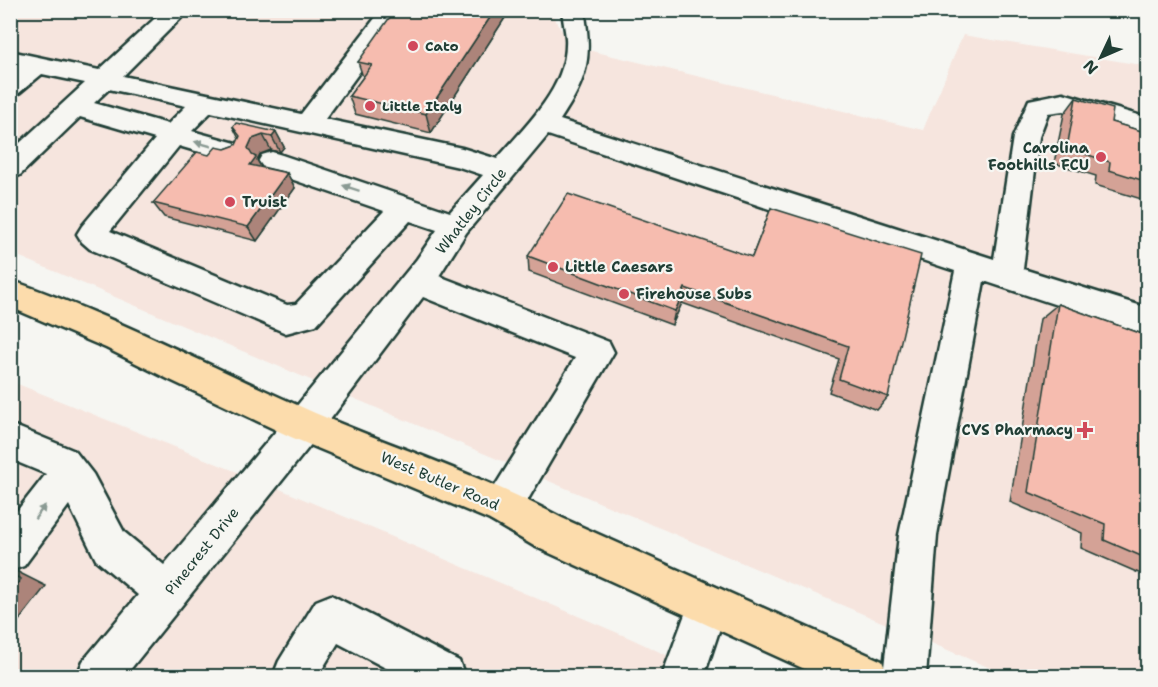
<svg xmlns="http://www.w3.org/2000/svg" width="1158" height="687" font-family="'Shantell Sans',sans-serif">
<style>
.built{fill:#f6e5de}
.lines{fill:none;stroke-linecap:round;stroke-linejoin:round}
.minor-casing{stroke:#1f3d34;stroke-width:5}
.major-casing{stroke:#1f3d34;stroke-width:5}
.minor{fill:#f6f6f2;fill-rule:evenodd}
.major{fill:#fcdcac;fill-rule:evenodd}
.wall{fill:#d4a296;stroke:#1f3d34;stroke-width:1.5}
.shaded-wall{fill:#ac847a;stroke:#1f3d34;stroke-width:1.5}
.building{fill:#f6bcaf;stroke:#1f3d34;stroke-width:1.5}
.oneway{fill:#8a9a93}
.poi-dot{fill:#d1495b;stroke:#f6f6f2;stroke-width:2}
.labels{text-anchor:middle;stroke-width:4.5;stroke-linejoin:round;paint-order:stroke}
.far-poi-label{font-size:14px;font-weight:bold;fill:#1f3d34;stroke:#f6f6f2;text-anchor:start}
.poi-label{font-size:15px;font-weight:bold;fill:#1f3d34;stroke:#f6f6f2;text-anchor:start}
.street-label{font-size:15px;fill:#1f3d34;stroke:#f6f6f2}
</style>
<rect width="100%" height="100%" fill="#f6f6f2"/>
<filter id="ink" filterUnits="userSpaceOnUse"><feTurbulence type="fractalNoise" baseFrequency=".0167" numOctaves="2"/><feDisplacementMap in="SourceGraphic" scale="12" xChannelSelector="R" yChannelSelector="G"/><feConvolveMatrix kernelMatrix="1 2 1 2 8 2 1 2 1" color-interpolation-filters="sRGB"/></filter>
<g filter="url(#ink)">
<!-- built -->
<g class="built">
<path d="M 10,11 L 550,11 L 571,46 L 923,130 L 963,35 L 1147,66 L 1147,676 L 1009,676 L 11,253 Z"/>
<path d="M 10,381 L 275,487 L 632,639 L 711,676 L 11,676 Z"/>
</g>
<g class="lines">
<defs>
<g id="minor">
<path d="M 164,10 L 189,10 L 123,76 L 301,114 L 379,13 L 379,10 L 402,10 L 399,18 L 325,119 L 462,148 L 497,159 C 526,125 569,87 566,38 C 565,29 563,20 562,10 L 584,10 C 593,58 587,80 560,120 L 994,259 L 1013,137 L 1029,100 L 1063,93 L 1148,118 L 1148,136 L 1063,111 L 1048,113 L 1039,137 L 1023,269 L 1148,308 L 1148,335 L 984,281 L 937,535 L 926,676 L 883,676 L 899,535 L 955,271 L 548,135 L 466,233 L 439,276 L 609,342 L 614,352 L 516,520 L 503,526 L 490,520 L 484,507 L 490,494 L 575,358 L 423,297 L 317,437 L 125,676 L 77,676 L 83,661 L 138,595 L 96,560 L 69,505 L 24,566 L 10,571 L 10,520 L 46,474 L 10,459 L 10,424 L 75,451 L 93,474 L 124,532 L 164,565 L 291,413 L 417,259 L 437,230 L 410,221 L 316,325 L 286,333 L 90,249 L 82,242 L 77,234 L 82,226 L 155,139 L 80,117 L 20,175 L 10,178 L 10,152 L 85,83 L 42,74 L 19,93 L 10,95 L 10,74 L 17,68 L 10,67 L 10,51 L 99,70 ZM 109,89 L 186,106 L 168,124 L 94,103 ZM 211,112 L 459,167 L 483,175 L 450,212 L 282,155 L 272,152 L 262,155 L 258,162 L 262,169 L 384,211 L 296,304 L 287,305 L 110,231 L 179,146 L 233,162 L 243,159 L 247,152 L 243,145 L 192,131 Z"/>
<path d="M 708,584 L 722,590 L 728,604 L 704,676 L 662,676 L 694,590 Z"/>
<path d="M 331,595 L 459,661 L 465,676 L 401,676 L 338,643 L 318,676 L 273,676 L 279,661 L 316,601 Z"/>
</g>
<path id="major" d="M 10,280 C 115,316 214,369 315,413 C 397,448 483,476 562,518 L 882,661 L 888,676 L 820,676 L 534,546 L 490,520 L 291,437 L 168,379 L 106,348 L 10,307 Z"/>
</defs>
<!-- minor casing -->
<use href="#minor" class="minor-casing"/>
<!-- major casing -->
<use href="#major" class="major-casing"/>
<!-- minor -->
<use href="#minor" class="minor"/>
<!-- major -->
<use href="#major" class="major"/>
</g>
<!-- wall -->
<g class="wall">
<path d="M 510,10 L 431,133 L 355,114 L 349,96 L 363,77 L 358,62 Z"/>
<path d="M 1076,98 L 1111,122 L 1148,133 L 1148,201 L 1095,185 L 1096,176 L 1054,163 L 1064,114 Z"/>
<path d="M 233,127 L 276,132 L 284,147 L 280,152 L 271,150 L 260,154 L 257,160 L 262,167 L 287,173 L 295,188 L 257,241 L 164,217 L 153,203 L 209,155 L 236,145 L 239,139 Z"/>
<path d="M 771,208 L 888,397 L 877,410 L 829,392 L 839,359 L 682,303 L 672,325 L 529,272 L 528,256 L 752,257 Z"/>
<path d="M 1058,304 L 1148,336 L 1148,577 L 1081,548 L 1082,533 L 1010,502 L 1040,319 Z"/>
</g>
<!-- shaded-wall -->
<g class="shaded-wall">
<path d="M 495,10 L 510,10 L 431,133 L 426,114 Z"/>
<path d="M 276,132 L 284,147 L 280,152 L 272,137 Z"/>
<path d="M 263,135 L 271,150 L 260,154 L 257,160 L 264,172 L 250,165 L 248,148 L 252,139 Z"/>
<path d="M 287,173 L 295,188 L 257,241 L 248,227 Z"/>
<path d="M 685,288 L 682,303 L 672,325 L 675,311 Z"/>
<path d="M 10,570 L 16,571 L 46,586 L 10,632 Z"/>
</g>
<!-- building -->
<g class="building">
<path d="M 395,10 L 495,10 L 426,114 L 349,96 L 372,65 L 358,62 Z"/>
<path d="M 1076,98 L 1113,109 L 1111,122 L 1148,133 L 1148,182 L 1109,170 L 1110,162 L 1067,148 Z"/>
<path d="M 236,123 L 276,132 L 272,137 L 263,135 L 252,139 L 248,148 L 252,155 L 256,157 L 250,165 L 287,173 L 248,227 L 153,203 L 197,152 L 209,155 L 216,147 L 225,149 L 236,145 L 240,136 L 233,127 Z"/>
<path d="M 568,194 L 752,257 L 771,208 L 921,255 L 888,397 L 839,379 L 848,346 L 685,288 L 675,311 L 528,256 Z"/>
<path d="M 1058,304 L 1148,336 L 1148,559 L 1104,540 L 1105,524 L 1028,492 Z"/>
<path d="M 10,574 L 21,579 L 10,592 Z"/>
</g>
<!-- one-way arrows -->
<defs><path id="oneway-solid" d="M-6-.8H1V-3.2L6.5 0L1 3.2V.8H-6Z" transform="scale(1.5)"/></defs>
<g class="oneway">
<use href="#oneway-solid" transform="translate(203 144) rotate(-164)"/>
<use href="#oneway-solid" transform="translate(351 188) rotate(-162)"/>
<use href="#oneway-solid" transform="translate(40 512) rotate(-53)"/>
</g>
</g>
<!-- markers -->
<g class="poi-dot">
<circle cx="413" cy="46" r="6"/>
<circle cx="370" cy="106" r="6"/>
<circle cx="1101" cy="157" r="6"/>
<circle cx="230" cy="202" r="6"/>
<circle cx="553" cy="267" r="6"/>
<circle cx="624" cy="294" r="6"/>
<path d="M1082 421h6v6h6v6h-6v6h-6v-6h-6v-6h6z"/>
</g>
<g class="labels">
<!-- far-poi labels -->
<g class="far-poi-label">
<text x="425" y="51">Cato</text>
<text x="382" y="111">Little Italy</text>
</g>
<!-- poi labels -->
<g class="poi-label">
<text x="1089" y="153" text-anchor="end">Carolina<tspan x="1089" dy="17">Foothills FCU</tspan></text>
<text x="242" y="207">Truist</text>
<text x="565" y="272">Little Caesars</text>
<text x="636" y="299">Firehouse Subs</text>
<text x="1073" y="435" text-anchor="end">CVS Pharmacy</text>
</g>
<!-- street labels -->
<g class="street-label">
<text transform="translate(471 211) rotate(-52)" y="5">Whatley Circle</text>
<text transform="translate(440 481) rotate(23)" y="5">West Butler Road</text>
<text transform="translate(202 551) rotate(-51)" y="5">Pinecrest Drive</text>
</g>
</g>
<!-- margin -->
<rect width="1158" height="687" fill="none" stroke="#f6f6f2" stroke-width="36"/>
<rect x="18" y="18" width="1122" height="651" fill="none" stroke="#1f3d34" stroke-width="2" filter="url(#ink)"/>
<!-- north arrow -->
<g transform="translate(1101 57) rotate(226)" stroke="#f6f6f2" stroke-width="4.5" paint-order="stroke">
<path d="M0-4.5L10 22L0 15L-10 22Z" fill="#1f3d34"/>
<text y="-9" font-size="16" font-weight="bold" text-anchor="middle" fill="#1f3d34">N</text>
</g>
</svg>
